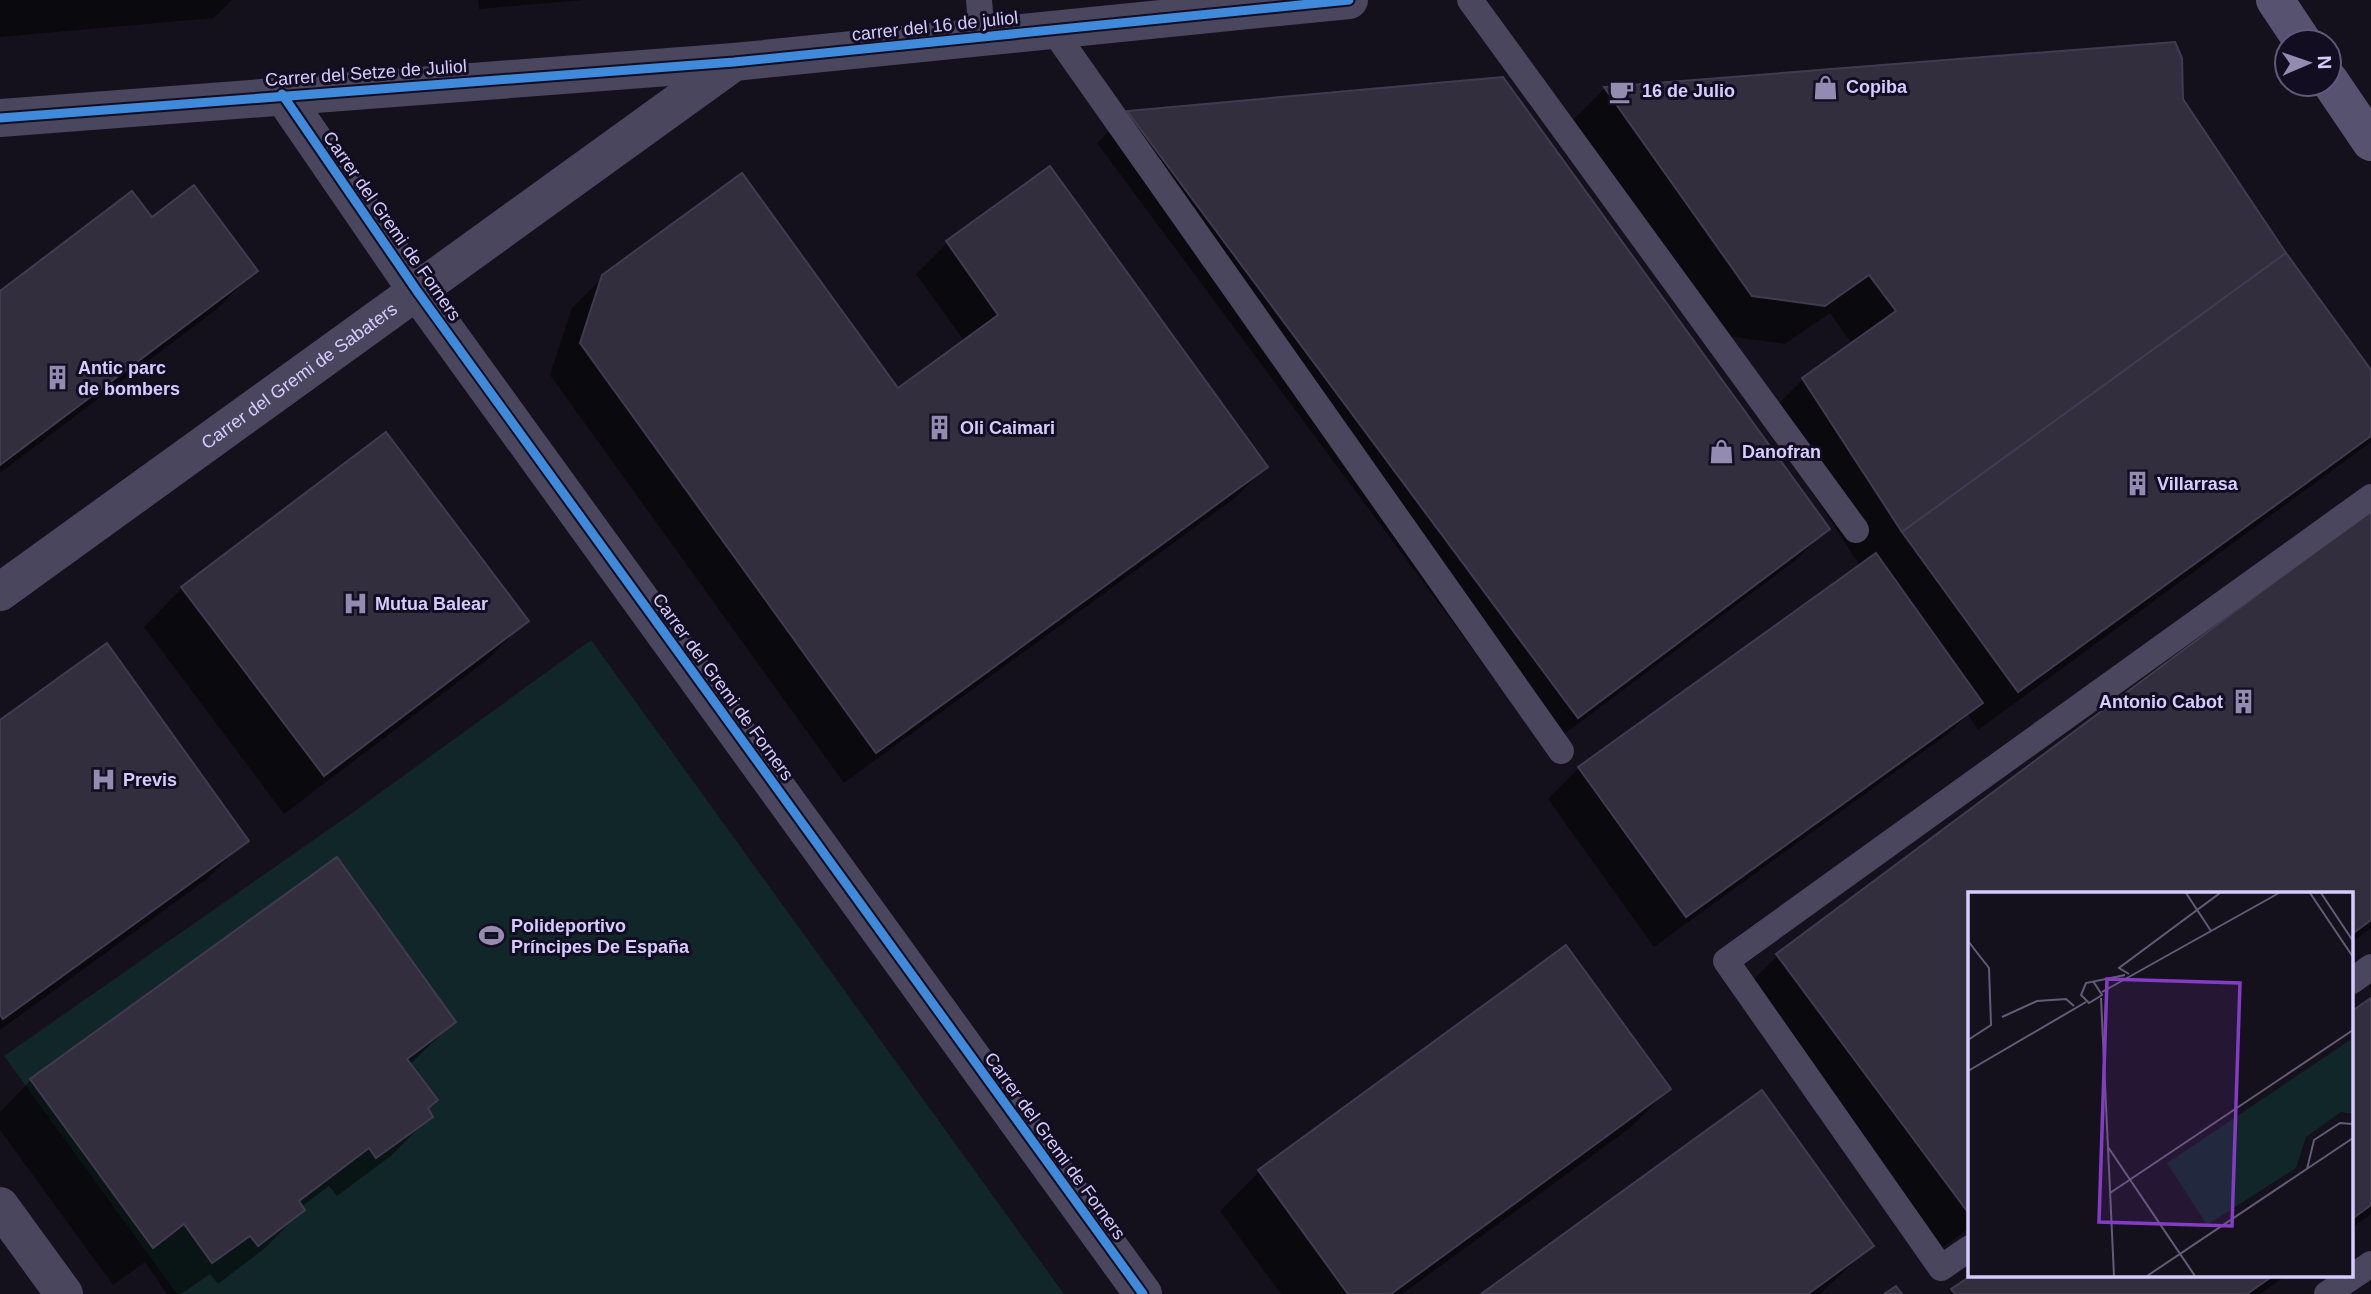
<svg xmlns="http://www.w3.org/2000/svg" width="2371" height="1294" font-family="Helvetica,sans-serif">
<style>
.green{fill:#112628}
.shadow{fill:#0007}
.building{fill:#322e3e;stroke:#413b50;stroke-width:2}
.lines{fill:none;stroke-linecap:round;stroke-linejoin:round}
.lane{stroke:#49465d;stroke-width:26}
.street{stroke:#49465d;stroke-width:38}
.secondary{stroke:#565270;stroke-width:38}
.cycleway-casing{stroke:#120d20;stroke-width:13}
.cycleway{stroke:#408adc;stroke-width:9}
.labels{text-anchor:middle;stroke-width:6;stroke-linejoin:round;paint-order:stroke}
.street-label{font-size:18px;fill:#d7ccff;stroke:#120d20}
.poi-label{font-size:18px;font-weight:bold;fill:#d7ccff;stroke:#120d20;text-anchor:start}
.inset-road{fill:none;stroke:#625c77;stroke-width:2}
.view{fill:#843cc5;fill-opacity:0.15;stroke:#843cc5;stroke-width:3.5}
.inset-edge{fill:none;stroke:#d7ccff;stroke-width:3.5}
</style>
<rect width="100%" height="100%" fill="#14111c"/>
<!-- green -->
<path class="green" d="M 591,640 L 1064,1294 L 177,1294 L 4,1056 L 348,816 Z"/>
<!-- shadow -->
<g class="shadow">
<path d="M 0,0 L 232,0 L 214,18 L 0,37 Z"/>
<path d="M 478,0 L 585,0 L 479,9 Z"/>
<path d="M 2174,44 L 2182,99 L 2285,254 L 2371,373 L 2371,442 L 1978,730 L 1968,715 L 1949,733 L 1654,947 L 1548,799 L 1579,768 L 1860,566 L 1764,418 L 1803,379 L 1852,344 L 1830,313 L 1785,344 L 1712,334 L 1566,127 L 1605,88 Z"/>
<path d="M 1502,79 L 1827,529 L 1796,560 L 1546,748 L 1097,143 L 1128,112 Z"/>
<path d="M 1049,168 L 1266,467 L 1235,498 L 844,783 L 550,375 L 572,308 L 604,276 L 898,391 L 965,342 L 916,274 L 947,243 Z"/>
<path d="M 151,219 L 256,270 L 217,309 L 0,473 L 0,293 Z"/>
<path d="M 2371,512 L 2371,928 L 2352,942 L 2352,893 L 1970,893 L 1970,1227 L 1933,1255 L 1738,995 L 1777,956 Z"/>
<path d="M 182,588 L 526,621 L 487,660 L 284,814 L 144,627 Z"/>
<path d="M 0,722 L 246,840 L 207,879 L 0,1030 Z"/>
<path d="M 1565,947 L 1669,1089 L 1630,1128 L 1402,1294 L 1281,1294 L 1220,1211 L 1259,1172 Z"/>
<path d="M 2371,1000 L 2371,1214 L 2352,1228 L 2352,1013 Z"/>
<path d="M 454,1022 L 409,1065 L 431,1116 L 392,1155 L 337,1196 L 329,1186 L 301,1207 L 303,1210 L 264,1249 L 218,1284 L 210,1274 L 181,1294 L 167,1294 L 145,1262 L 113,1285 L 0,1130 L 0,1112 L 31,1080 Z"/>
<path d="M 1872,1245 L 1820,1294 L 1484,1294 Z"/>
<path d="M 1975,1275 L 2287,1275 L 2260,1294 L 1949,1294 Z"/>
</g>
<!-- building -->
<g class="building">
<path d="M 2175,42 L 2182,58 L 2183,99 L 2286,253 L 1902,532 L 1802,378 L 1896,311 L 1869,275 L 1825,306 L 1752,296 L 1604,87 Z"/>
<path d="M 1503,77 L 1830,529 L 1578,718 L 1127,111 Z"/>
<path d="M 1050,166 L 1268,467 L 876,753 L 580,343 L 602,275 L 742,173 L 898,388 L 998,315 L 946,241 Z"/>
<path d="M 194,185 L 258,271 L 0,465 L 0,291 L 132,191 L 152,217 Z"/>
<path d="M 2286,253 L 2371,370 L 2371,436 L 2018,692 L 1902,532 Z"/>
<path d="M 386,432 L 529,621 L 324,776 L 181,587 Z"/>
<path d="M 2371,510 L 2371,920 L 2352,934 L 2352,893 L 1970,893 L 1970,1215 L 1776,954 Z"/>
<path d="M 1876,553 L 1983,703 L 1686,917 L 1578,767 Z"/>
<path d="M 107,643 L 249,841 L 3,1019 L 0,1015 L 0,720 Z"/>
<path d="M 337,857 L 456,1022 L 407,1059 L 438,1100 L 428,1108 L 433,1117 L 376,1158 L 369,1148 L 299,1201 L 305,1210 L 258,1246 L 250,1236 L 212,1263 L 184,1224 L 153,1248 L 30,1079 Z"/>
<path d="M 1566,945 L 1671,1089 L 1391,1294 L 1348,1294 L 1258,1170 Z"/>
<path d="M 2371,998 L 2371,1205 L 2352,1219 L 2352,1011 Z"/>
<path d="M 1762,1090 L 1874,1246 L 1808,1294 L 1481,1294 Z"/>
<path d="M 1972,1275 L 2274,1275 L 2247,1294 L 1955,1294 L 1951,1289 Z"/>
<path d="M 1896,1286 L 1902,1294 L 1884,1294 Z"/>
</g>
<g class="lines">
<!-- lane -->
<g class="lane">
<path d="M 979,0 L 982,37"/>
<path d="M 1470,0 L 1856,530"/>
<path d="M 1053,30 L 1561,751"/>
<path d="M 2352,981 L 2371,967"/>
<path d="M 1970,1248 L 1941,1268 L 1726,961 L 2371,497"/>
<path d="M 2327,1294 L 2371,1264"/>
</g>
<!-- street -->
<g class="street">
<path d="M 282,94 L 417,291 L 1143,1294"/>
<path d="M 0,118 L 734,62 L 1349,0"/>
<path id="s1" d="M 0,592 L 734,62"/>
<path d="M 0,1206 L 64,1294"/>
</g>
<!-- secondary -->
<g class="secondary">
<path d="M 2275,0 L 2303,42"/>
<path d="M 2329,80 L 2371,142"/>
</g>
<defs>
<g id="cycleway">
<path d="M 282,94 L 417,291 L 1143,1294"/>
<path d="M 0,118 L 734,62 L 1349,0"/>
</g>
</defs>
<!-- cycleway casing -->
<use href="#cycleway" class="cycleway-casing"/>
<!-- cycleway -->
<use href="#cycleway" class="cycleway"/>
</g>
<!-- icons -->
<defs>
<symbol id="shop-bare" viewBox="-9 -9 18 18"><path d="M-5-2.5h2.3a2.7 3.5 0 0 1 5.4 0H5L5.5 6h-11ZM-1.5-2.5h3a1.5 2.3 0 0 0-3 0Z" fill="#938bb0" stroke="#120d20" stroke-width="2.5" paint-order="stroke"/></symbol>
<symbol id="cafe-bare" viewBox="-9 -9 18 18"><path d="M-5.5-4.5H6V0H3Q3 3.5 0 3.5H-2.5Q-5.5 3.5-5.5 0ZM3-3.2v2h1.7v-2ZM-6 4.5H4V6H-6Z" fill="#938bb0" stroke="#120d20" stroke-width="2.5" paint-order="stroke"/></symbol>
<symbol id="building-bare" viewBox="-9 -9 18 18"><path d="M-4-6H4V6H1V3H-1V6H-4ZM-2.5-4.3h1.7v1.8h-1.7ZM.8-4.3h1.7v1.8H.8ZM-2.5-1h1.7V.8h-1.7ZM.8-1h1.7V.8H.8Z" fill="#938bb0" stroke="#120d20" stroke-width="2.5" paint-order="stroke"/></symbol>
<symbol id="hospital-bare" viewBox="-9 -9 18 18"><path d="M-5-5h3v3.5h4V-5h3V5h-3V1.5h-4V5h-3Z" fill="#938bb0" stroke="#120d20" stroke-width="2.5" paint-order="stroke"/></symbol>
<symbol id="stadium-bare" viewBox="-9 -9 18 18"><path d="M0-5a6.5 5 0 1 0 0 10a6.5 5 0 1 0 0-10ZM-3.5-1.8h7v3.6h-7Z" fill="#938bb0" stroke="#120d20" stroke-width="2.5" paint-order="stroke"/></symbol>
</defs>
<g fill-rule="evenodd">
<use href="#shop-bare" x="1808" y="70" width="35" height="35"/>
<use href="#cafe-bare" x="1604" y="74" width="35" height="35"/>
<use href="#building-bare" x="40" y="360" width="35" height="35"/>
<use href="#building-bare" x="922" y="410" width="35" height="35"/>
<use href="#shop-bare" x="1704" y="434" width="35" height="35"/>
<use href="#building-bare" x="2120" y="466" width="35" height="35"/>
<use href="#hospital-bare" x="338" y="586" width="35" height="35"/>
<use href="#building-bare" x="2226" y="684" width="35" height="35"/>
<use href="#hospital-bare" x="86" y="762" width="35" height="35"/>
<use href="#stadium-bare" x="474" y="918" width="35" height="35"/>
</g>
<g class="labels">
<!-- street labels -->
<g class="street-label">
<text transform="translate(935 26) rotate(-6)" y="6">carrer del 16 de juliol</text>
<text transform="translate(366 73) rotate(-4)" y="6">Carrer del Setze de Juliol</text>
<text transform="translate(392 226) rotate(55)" y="6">Carrer del Gremi de Forners</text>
<text dy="6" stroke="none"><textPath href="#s1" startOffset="369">Carrer del Gremi de Sabaters</textPath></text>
<text transform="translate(723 687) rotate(54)" y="6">Carrer del Gremi de Forners</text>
<text transform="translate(1055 1146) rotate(54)" y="6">Carrer del Gremi de Forners</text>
</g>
<!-- poi labels -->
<g class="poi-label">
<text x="1846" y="93">Copiba</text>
<text x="1642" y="97">16 de Julio</text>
<text x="78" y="374">Antic parc<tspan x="78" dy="21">de bombers</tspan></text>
<text x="960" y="434">Oli Caimari</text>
<text x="1742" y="458">Danofran</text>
<text x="2157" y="490">Villarrasa</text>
<text x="375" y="610">Mutua Balear</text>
<text x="2223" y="708" text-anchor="end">Antonio Cabot</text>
<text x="123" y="786">Previs</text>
<text x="511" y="932">Polideportivo<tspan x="511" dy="21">Príncipes De España</tspan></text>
</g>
</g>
<!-- overview -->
<g transform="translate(1968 892)">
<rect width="385" height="385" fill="#14111c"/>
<path d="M 385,146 L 385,222 L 373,220 L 338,245 L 328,276 L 239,333 L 199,271 Z" fill="#112628"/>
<path class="inset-road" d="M 218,1 L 243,39M 342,1 L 385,65M 353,1 L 385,49M 0,49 L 21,76 L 23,133 L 0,148M 161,82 L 151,76 L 252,1M 125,89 L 134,103 L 121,111 L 113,103 L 118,91 L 157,83M 134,100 L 311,1M 133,106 L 146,384M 34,125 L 69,109 L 98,107 L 106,114M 0,179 L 118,110M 140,255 L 227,384M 339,277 L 346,248 L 372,231 L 385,232M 142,301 L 385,138M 179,384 L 385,246"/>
<path class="view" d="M 139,87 L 272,91 L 264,334 L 131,330 Z"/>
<rect width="385" height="385" class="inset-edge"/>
</g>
<!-- north arrow -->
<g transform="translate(2308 63) rotate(88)"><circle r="33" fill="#120d20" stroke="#615979" stroke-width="2"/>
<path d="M0-5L12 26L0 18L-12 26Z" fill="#938bb0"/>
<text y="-10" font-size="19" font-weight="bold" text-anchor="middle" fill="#d7ccff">N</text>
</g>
</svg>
